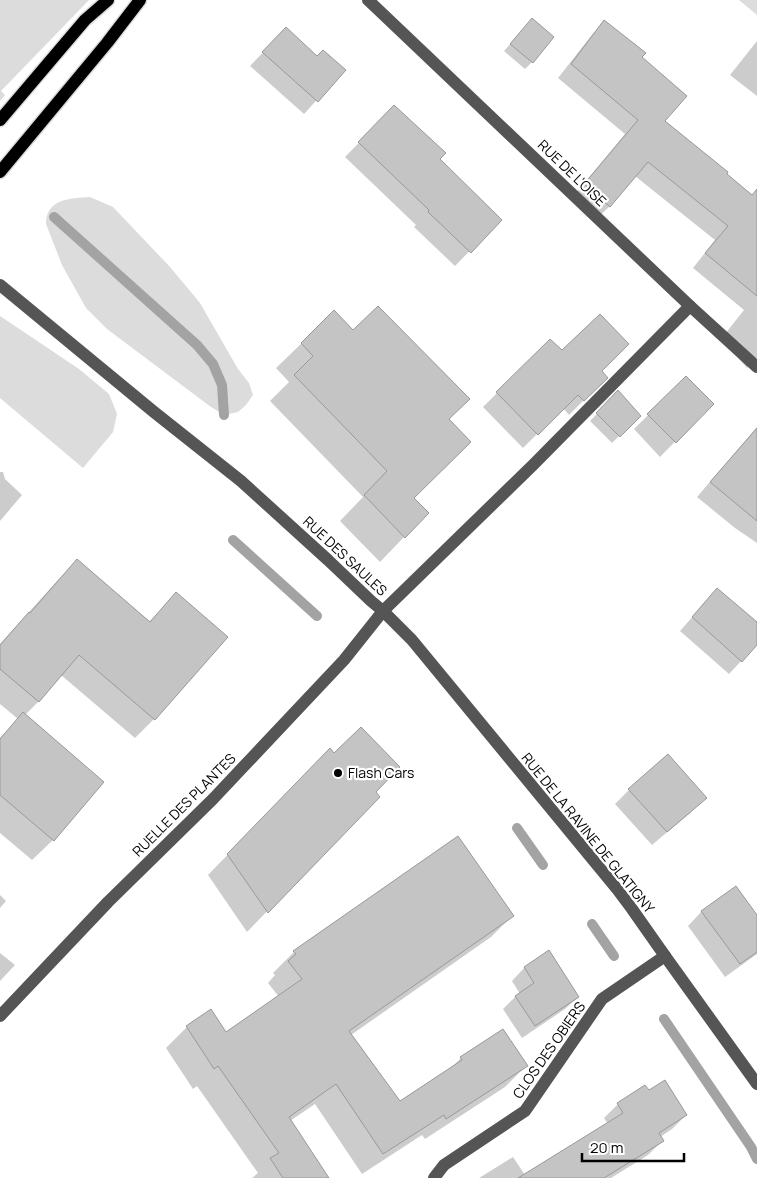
<svg xmlns="http://www.w3.org/2000/svg" width="757" height="1178" font-family="Manrope,sans-serif">
<style>
.green{fill:#dcdcdc}
.shadow{fill:#0003}
.lines{fill:none;stroke-linecap:round;stroke-linejoin:round}
.stream{stroke:#a3a3a3;stroke-width:10}
.building{fill:#c4c4c4;stroke:#999}
.major-casing{stroke:#dbdbdb;stroke-width:15}
.minor{stroke:#555;stroke-width:12}
.major{stroke:#000;stroke-width:12}
.poi-dot{fill:#000;stroke:#fff;stroke-width:2}
.labels{text-anchor:middle;stroke-width:4.5;stroke-linejoin:round;paint-order:stroke}
.street-label{font-size:14px;fill:#000;stroke:#fff}
.poi-label{font-size:14px;fill:#000;stroke:#fff;text-anchor:start}
</style>
<rect width="100%" height="100%" fill="#fff"/>
<!-- green -->
<g class="green">
<path d="M 0,0 L 89,0 L 1,91 L 5,95 L 0,101 Z"/>
<path d="M 739,0 L 757,0 L 757,15 Z"/>
<path d="M 90,197 L 113,207 L 170,267 L 200,303 L 238,369 L 249,383 L 253,395 L 246,405 L 238,412 L 224,415 L 211,407 L 107,329 L 86,308 L 62,265 L 46,224 C 46,199 70,198 90,197 Z"/>
<path d="M 0,316 L 79,369 L 109,394 L 117,414 L 113,432 L 83,468 L 0,398 Z"/>
</g>
<!-- shadow -->
<g class="shadow">
<path d="M 532,19 L 532,62 L 525,69 L 504,51 Z"/>
<path d="M 604,22 L 641,57 L 663,121 L 757,200 L 757,358 L 747,368 L 721,339 L 744,310 L 693,268 L 715,240 L 635,176 L 609,207 L 595,220 L 572,198 L 625,134 L 558,78 L 591,36 Z"/>
<path d="M 757,41 L 757,96 L 730,75 Z"/>
<path d="M 273,42 L 317,57 L 344,70 L 304,114 L 250,66 Z"/>
<path d="M 394,107 L 439,159 L 500,220 L 455,266 L 414,227 L 416,225 L 345,157 Z"/>
<path d="M 334,312 L 413,498 L 404,537 L 380,562 L 340,521 L 363,497 L 270,401 L 289,382 L 276,368 Z"/>
<path d="M 550,340 L 562,352 L 606,378 L 569,415 L 563,408 L 523,448 L 483,407 Z"/>
<path d="M 686,378 L 712,404 L 660,457 L 634,429 Z"/>
<path d="M 618,392 L 639,416 L 612,443 L 590,421 Z"/>
<path d="M 757,427 L 757,543 L 735,528 L 697,497 Z"/>
<path d="M 0,472 L 3,472 L 5,479 L 22,495 L 0,521 Z"/>
<path d="M 77,561 L 148,623 L 176,594 L 226,637 L 154,719 L 135,738 L 61,675 L 38,702 L 25,715 L 103,782 L 53,840 L 32,860 L 0,833 L 0,738 L 18,719 L 0,704 L 0,644 L 58,580 Z"/>
<path d="M 717,589 L 757,633 L 757,644 L 729,674 L 680,631 Z"/>
<path d="M 310,770 L 374,792 L 378,797 L 247,932 L 208,875 Z"/>
<path d="M 629,790 L 691,812 L 652,845 L 615,804 Z"/>
<path d="M 0,895 L 6,901 L 0,908 Z"/>
<path d="M 702,911 L 757,917 L 757,954 L 725,977 L 688,926 Z"/>
<path d="M 512,916 L 491,937 L 351,1035 L 399,1103 L 449,1070 L 461,1058 L 526,1066 L 505,1087 L 425,1139 L 422,1135 L 362,1174 L 315,1104 L 290,1121 L 327,1178 L 252,1178 L 258,1173 L 197,1086 L 193,1089 L 166,1048 L 187,1027 L 226,1034 L 279,997 L 268,983 L 275,975 L 273,973 L 294,952 Z"/>
<path d="M 548,952 L 578,997 L 565,1009 L 522,1038 L 503,1009 L 515,997 L 520,994 L 512,981 L 524,968 Z"/>
<path d="M 0,953 L 15,965 L 0,981 Z"/>
<path d="M 648,1092 L 686,1115 L 672,1129 L 660,1137 L 662,1141 L 648,1155 L 611,1178 L 479,1178 L 513,1157 L 525,1175 L 608,1124 L 604,1118 L 618,1104 Z"/>
</g>
<g class="lines">
<!-- stream -->
<g class="stream">
<path d="M 54,217 L 197,345 L 213,364 L 222,385 L 224,415"/>
<path d="M 233,540 L 317,616"/>
<path d="M 517,828 L 543,865"/>
<path d="M 592,924 L 614,956"/>
<path d="M 664,1019 L 751,1147 L 757,1159"/>
</g>
</g>
<!-- building -->
<g class="building">
<path d="M 532,18 L 554,37 L 533,63 L 510,44 Z"/>
<path d="M 604,20 L 646,53 L 642,57 L 687,96 L 665,121 L 728,172 L 727,174 L 752,195 L 757,189 L 757,296 L 705,253 L 728,226 L 648,162 L 610,207 L 584,184 L 638,120 L 571,64 Z"/>
<path d="M 286,27 L 317,56 L 323,50 L 346,70 L 318,102 L 262,52 Z"/>
<path d="M 394,105 L 446,153 L 440,159 L 502,220 L 471,253 L 428,212 L 429,210 L 358,142 Z"/>
<path d="M 378,306 L 470,399 L 449,419 L 471,442 L 414,498 L 429,513 L 405,538 L 364,495 L 387,471 L 294,375 L 313,356 L 301,343 L 334,310 L 353,330 Z"/>
<path d="M 600,314 L 629,344 L 602,371 L 608,378 L 584,401 L 578,395 L 538,435 L 496,392 L 550,339 L 562,350 Z"/>
<path d="M 686,376 L 714,404 L 676,443 L 647,414 Z"/>
<path d="M 618,390 L 641,416 L 620,437 L 596,413 Z"/>
<path d="M 757,428 L 757,521 L 710,482 Z"/>
<path d="M 77,559 L 150,622 L 176,592 L 228,637 L 155,720 L 79,655 L 39,702 L 0,669 L 0,645 L 29,612 L 30,613 Z"/>
<path d="M 717,588 L 757,622 L 757,645 L 742,662 L 692,617 Z"/>
<path d="M 23,712 L 104,782 L 54,841 L 0,795 L 0,739 Z"/>
<path d="M 361,727 L 400,767 L 376,792 L 380,797 L 268,913 L 227,854 L 330,748 L 334,753 Z"/>
<path d="M 668,754 L 707,798 L 667,832 L 628,789 Z"/>
<path d="M 458,836 L 514,916 L 349,1031 L 400,1101 L 462,1060 L 460,1057 L 503,1029 L 528,1066 L 446,1119 L 444,1115 L 383,1154 L 336,1084 L 289,1117 L 329,1178 L 283,1178 L 270,1158 L 279,1153 L 218,1066 L 214,1069 L 186,1026 L 211,1009 L 226,1032 L 302,979 L 288,961 L 296,954 L 293,951 Z"/>
<path d="M 736,886 L 757,915 L 757,952 L 740,964 L 701,911 Z"/>
<path d="M 549,950 L 579,997 L 535,1026 L 515,996 L 534,983 L 524,967 Z"/>
<path d="M 665,1080 L 687,1115 L 659,1133 L 664,1141 L 604,1178 L 518,1178 L 623,1113 L 617,1103 L 645,1085 L 649,1090 Z"/>
</g>
<g class="lines">
<defs>
<g id="major">
<path d="M 0,120 L 85,20 L 108,0"/>
<path d="M 0,172 L 107,43 L 140,0"/>
</g>
</defs>
<!-- major casing -->
<use href="#major" class="major-casing"/>
<!-- minor -->
<g class="minor">
<path d="M 368,0 L 690,306 L 757,367"/>
<path d="M 0,285 L 154,412 L 241,481 L 328,560 L 371,601 L 383,611 L 412,640 L 617,889 L 632,909 L 665,956 L 757,1084"/>
<path d="M 0,1016 L 108,902 L 213,799 L 344,660 L 383,611 L 534,464 L 690,306"/>
<path d="M 434,1178 L 444,1165 L 525,1111 L 602,999 L 665,956"/>
</g>
<!-- major -->
<use href="#major" class="major"/>
</g>
<!-- markers -->
<circle class="poi-dot" cx="338" cy="773" r="5"/>
<g class="labels">
<!-- street labels -->
<g class="street-label">
<text transform="translate(572 173) rotate(44)" y="5">RUE DE L'OISE</text>
<text transform="translate(345 556) rotate(43)" y="5">RUE DES SAULES</text>
<text transform="translate(184 805) rotate(-45)" y="5">RUELLE DES PLANTES</text>
<text transform="translate(588 833) rotate(51)" y="5">RUE DE LA RAVINE DE GLATIGNY</text>
<text transform="translate(549 1050) rotate(-55)" y="5">CLOS DES OBIERS</text>
</g>
<!-- poi labels -->
<g class="poi-label">
<text x="348" y="778">Flash Cars</text>
</g>
</g>
<!-- scale -->
<path d="M582 1153v8h102v-8" fill="none" stroke="#000000" stroke-width="2.5"/>
<text x="590" y="1153" font-size="15" fill="#000000" stroke="#ffffff" stroke-width="4" paint-order="stroke">20 m</text>
</svg>
